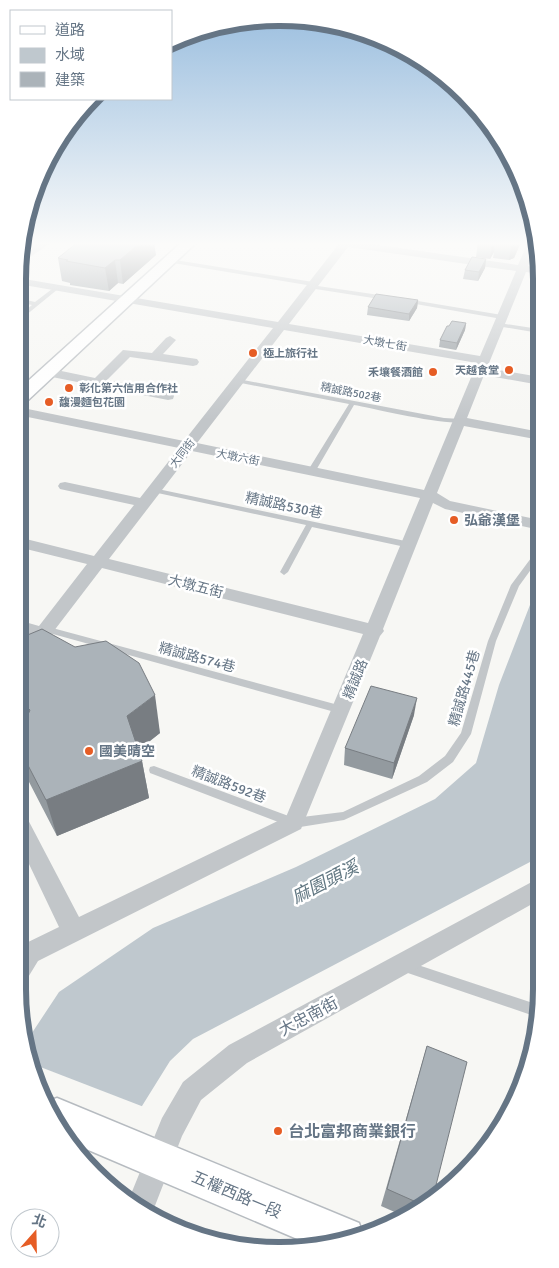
<svg xmlns="http://www.w3.org/2000/svg" width="559" height="1268" font-family="Signika,'Noto Sans TC',sans-serif">
<style>
.water{fill:#bfc8ce}
.pier{fill:#f7f7f4}
.lines{fill:none;stroke-linecap:round;stroke-linejoin:round}
.secondary-casing{stroke:#b6bbc0;stroke-width:3}
.lane{fill:#c2c6c9;fill-rule:evenodd}
.street{fill:#c2c6c9;fill-rule:evenodd}
.secondary{fill:#fff;fill-rule:evenodd}
.wall{fill:#939a9f}
.shaded-wall{fill:#787d82}
.building{fill:#abb3b9;stroke:#787d82}
.poi-dot{fill:#e65d25;stroke:#fff;stroke-width:2}
.labels{text-anchor:middle;stroke-width:5;stroke-linejoin:round;paint-order:stroke}
.far-street-label{font-size:11px;fill:#657585;stroke:#fff}
.far-poi-label{font-size:11px;font-weight:bold;fill:#657585;stroke:#fff;text-anchor:start}
.street-label{font-size:14px;fill:#657585;stroke:#fff}
.poi-label{font-size:14px;font-weight:bold;fill:#657585;stroke:#fff;text-anchor:start}
.near-street-label{font-size:16px;fill:#657585;stroke:#fff}
.near-poi-label{font-size:16px;font-weight:bold;fill:#657585;stroke:#fff;text-anchor:start}
.near-water-label{font-size:18px;font-style:italic;fill:#617782;stroke:#fff}
.rim{fill:none;stroke:#657585;stroke-width:6}
</style>
<rect width="100%" height="100%" fill="#f7f7f4"/>
<!-- water -->
<path class="water" d="M 540,579 L 541,851 L 530,862 L 193,1039 L 170,1061 L 142,1106 L 122,1152 L 82,1161 L 32,1073 L 26,1042 L 59,992 L 153,928 L 296,867 L 435,799 L 476,763 L 499,685 Z"/>
<!-- pier -->
<path class="pier" d="M 30,1063 L 144,1107 L 111,1184 L 82,1161 L 32,1073 Z"/>
<g class="lines">
<defs>
<g id="secondary">
<path d="M 182,242 L 197,242 L 25,403 L 18,404 L 18,390 Z"/>
<path d="M 57,1098 L 359,1223 L 362,1232 L 316,1247 L 72,1143 L 48,1101 Z"/>
</g>
</defs>
<!-- secondary casing -->
<use href="#secondary" class="secondary-casing"/>
<!-- lane -->
<g class="lane">
<path d="M 68,242 L 79,242 L 89,245 L 87,246 Z"/>
<path d="M 169,259 L 313,282 L 316,284 L 313,286 L 167,262 L 167,260 Z"/>
<path d="M 311,285 L 386,296 L 389,298 L 386,300 L 309,288 L 309,286 Z"/>
<path d="M 56,286 L 59,288 L 58,289 L 20,320 L 18,321 L 18,317 L 32,305 L 18,302 L 18,298 L 35,302 Z"/>
<path d="M 406,299 L 502,315 L 505,317 L 502,319 L 404,302 L 403,301 Z"/>
<path d="M 499,323 L 539,329 L 539,333 L 497,326 L 496,325 Z"/>
<path d="M 238,379 L 444,418 L 461,419 L 464,421 C 453,428 372,408 354,405 L 315,472 L 311,474 L 307,472 L 349,404 L 236,382 L 236,380 Z"/>
<path d="M 150,488 L 153,488 L 410,542 L 414,545 L 410,548 L 312,527 L 288,572 L 284,575 L 280,572 L 306,525 L 153,492 L 150,492 Z"/>
<path d="M 540,549 L 540,557 L 519,586 L 496,641 L 471,734 L 453,762 L 427,782 L 344,820 L 294,828 L 150,773 L 149,770 L 150,767 L 154,766 L 294,818 L 343,812 L 419,776 L 445,756 L 461,733 L 488,641 L 511,585 L 537,550 Z"/>
<path d="M 45,626 L 342,706 L 345,707 L 347,710 L 345,713 L 342,714 L 42,631 L 41,629 Z"/>
<path d="M 403,960 L 539,1005 L 537,1017 L 399,970 L 397,966 L 399,962 Z"/>
</g>
<!-- street -->
<g class="street">
<path d="M 40,242 L 52,242 L 20,264 L 21,255 Z"/>
<path d="M 331,242 L 358,242 L 518,265 L 528,242 L 538,242 L 528,266 L 539,268 L 539,274 L 526,272 L 487,368 L 540,377 L 540,385 L 484,375 L 467,418 L 540,432 L 540,440 L 464,426 L 437,493 L 450,501 L 540,520 L 540,530 L 445,509 L 433,503 L 383,629 L 384,631 L 380,636 L 301,829 L 38,961 L 27,979 L 18,983 L 18,951 L 22,945 L 59,927 L 18,841 L 18,811 L 25,814 L 79,917 L 286,817 L 363,634 L 102,568 L 24,670 L 18,671 L 18,653 L 31,636 L 18,632 L 18,620 L 39,626 L 87,564 L 18,547 L 18,537 L 94,556 L 134,505 L 60,489 L 58,486 L 60,483 L 65,482 L 140,498 L 179,448 L 18,415 L 18,407 L 184,441 L 273,328 L 18,284 L 18,278 L 278,322 L 338,245 ZM 348,247 L 516,271 L 480,356 L 289,324 ZM 284,330 L 477,363 L 424,490 L 197,443 ZM 192,451 L 420,498 L 368,623 L 109,559 Z"/>
<path d="M 170,336 L 176,340 L 163,354 L 197,359 L 199,362 L 197,365 L 193,366 L 130,357 L 107,380 L 173,393 L 174,396 L 173,399 L 168,400 L 47,376 L 41,372 L 47,368 L 95,378 L 123,350 L 152,353 L 166,338 Z"/>
<path d="M 541,877 L 541,899 L 247,1063 L 201,1100 L 182,1136 L 151,1216 L 129,1199 L 162,1118 L 183,1082 L 229,1045 Z"/>
</g>
<!-- secondary -->
<use href="#secondary" class="secondary"/>
</g>
<!-- wall -->
<g class="wall">
<path d="M 478,242 L 521,242 L 514,258 L 509,260 L 493,258 L 494,252 L 490,259 L 476,257 Z"/>
<path d="M 156,255 L 123,284 L 118,283 L 109,291 L 70,285 L 70,283 L 62,281 L 58,258 Z"/>
<path d="M 486,259 L 485,268 L 478,281 L 463,279 L 465,270 Z"/>
<path d="M 418,300 L 417,308 L 409,321 L 367,315 L 368,307 Z"/>
<path d="M 466,323 L 465,330 L 456,350 L 439,347 L 440,340 L 449,326 Z"/>
<path d="M 18,639 L 160,733 L 139,750 L 142,761 L 149,798 L 57,836 L 28,780 L 18,748 L 18,738 L 21,730 L 18,726 Z"/>
<path d="M 414,715 L 392,779 L 344,765 L 345,748 Z"/>
<path d="M 427,1046 L 433,1197 L 410,1216 L 406,1217 L 381,1206 Z"/>
</g>
<!-- shaded-wall -->
<g class="shaded-wall">
<path d="M 141,242 L 154,242 L 156,255 L 123,284 L 120,260 Z"/>
<path d="M 492,242 L 495,242 L 494,252 L 490,259 Z"/>
<path d="M 512,242 L 521,242 L 514,258 L 509,260 Z"/>
<path d="M 486,259 L 485,268 L 478,281 L 479,272 Z"/>
<path d="M 115,260 L 118,283 L 109,291 L 105,268 Z"/>
<path d="M 418,300 L 417,308 L 409,321 L 409,314 Z"/>
<path d="M 466,323 L 465,330 L 456,350 L 457,343 Z"/>
<path d="M 155,695 L 160,733 L 134,753 L 127,716 Z"/>
<path d="M 417,698 L 414,715 L 392,779 L 394,763 Z"/>
<path d="M 142,761 L 149,798 L 57,836 L 46,800 Z"/>
</g>
<!-- building -->
<g class="building">
<path d="M 78,242 L 141,242 L 120,260 L 115,260 L 105,268 L 66,261 L 68,260 L 58,258 Z"/>
<path d="M 472,257 L 486,259 L 479,272 L 465,270 Z"/>
<path d="M 376,294 L 418,300 L 409,314 L 368,307 Z"/>
<path d="M 452,321 L 466,323 L 457,343 L 440,340 L 447,326 L 449,326 Z"/>
<path d="M 42,629 L 75,647 L 106,641 L 139,663 L 155,695 L 127,716 L 142,761 L 46,800 L 18,746 L 18,738 L 30,710 L 18,699 L 18,639 Z"/>
<path d="M 371,686 L 417,698 L 394,763 L 345,748 Z"/>
<path d="M 427,1046 L 467,1062 L 433,1197 L 423,1205 L 387,1189 Z"/>
</g>
<!-- sky -->
<linearGradient id="sky" x2="0" y2="1"><stop stop-color="#97bcde"/><stop offset="0.58" stop-color="#fbfbfa"/><stop offset="1" stop-color="#fbfbfa" stop-opacity="0"/></linearGradient>
<rect width="559" height="420" fill="url(#sky)"/>
<!-- markers -->
<g class="poi-dot">
<circle cx="253" cy="353" r="5"/>
<circle cx="509" cy="370" r="5"/>
<circle cx="433" cy="372" r="5"/>
<circle cx="69" cy="388" r="5"/>
<circle cx="49" cy="402" r="5"/>
<circle cx="454" cy="520" r="5"/>
<circle cx="89" cy="751" r="5"/>
<circle cx="278" cy="1131" r="5"/>
</g>
<g class="labels">
<!-- far-street labels -->
<g class="far-street-label">
<text transform="translate(385 343) rotate(10)" y="4">大墩七街</text>
<text transform="translate(351 392) rotate(11)" y="4">精誠路502巷</text>
<text transform="translate(182 453) rotate(-52)" y="4">大同街</text>
<text transform="translate(238 457) rotate(11)" y="4">大墩六街</text>
</g>
<!-- far-poi labels -->
<g class="far-poi-label">
<text x="263" y="357">極上旅行社</text>
<text x="499" y="374" text-anchor="end">天越食堂</text>
<text x="423" y="376" text-anchor="end">禾壤餐酒館</text>
<text x="79" y="392">彰化第六信用合作社</text>
<text x="59" y="406">馥漫麵包花園</text>
</g>
<!-- street labels -->
<g class="street-label">
<text transform="translate(284 505) rotate(12)" y="5">精誠路530巷</text>
<text transform="translate(196 586) rotate(14)" y="5">大墩五街</text>
<text transform="translate(197 657) rotate(15)" y="5">精誠路574巷</text>
<text transform="translate(355 679) rotate(-68)" y="5">精誠路</text>
<text transform="translate(464 688) rotate(-74)" y="5">精誠路445巷</text>
<text transform="translate(229 784) rotate(21)" y="5">精誠路592巷</text>
</g>
<!-- poi labels -->
<g class="poi-label">
<text x="464" y="525">弘爺漢堡</text>
<text x="99" y="756">國美晴空</text>
</g>
<!-- near-street labels -->
<g class="near-street-label">
<text transform="translate(308 1016) rotate(-28)" y="6">大忠南街</text>
<text transform="translate(237 1194) rotate(23)" y="6">五權西路一段</text>
</g>
<!-- near-poi labels -->
<g class="near-poi-label">
<text x="288" y="1137">台北富邦商業銀行</text>
</g>
<!-- near-water labels -->
<g class="near-water-label">
<text transform="translate(325 882) rotate(-27)" y="6">麻園頭溪</text>
</g>
</g>
<!-- crop -->
<path d="M0 0H559V1268H0ZM279 26H280A253 253 0 0 1 533 279V989A253 253 0 0 1 280 1242H279A253 253 0 0 1 26 989V279A253 253 0 0 1 279 26Z" fill="#fff" fill-rule="evenodd"/>
<path class="rim" d="M279 26H280A253 253 0 0 1 533 279V989A253 253 0 0 1 280 1242H279A253 253 0 0 1 26 989V279A253 253 0 0 1 279 26Z"/>
<!-- legend -->
<rect x="10" y="10" width="162" height="90" fill="#ffffff" stroke="#c1c8ce"/>
<rect x="20" y="26" width="25" height="8" fill="#ffffff" stroke="#c1c8ce"/>
<text x="55" y="35" font-size="15" fill="#657585">道路</text>
<rect x="20" y="48" width="25" height="15" fill="#bfc8ce" stroke="#c1c8ce"/>
<text x="55" y="60" font-size="15" fill="#657585">水域</text>
<rect x="20" y="72" width="25" height="15" fill="#abb3b9" stroke="#c1c8ce"/>
<text x="55" y="85" font-size="15" fill="#657585">建築</text>
<!-- north arrow -->
<g transform="translate(35 1233) rotate(20)"><circle r="24" fill="#ffffff" stroke="#c1c8ce"/>
<path d="M0-4L9 19L0 12L-9 19Z" fill="#e65d25"/>
<text y="-8" font-size="14" font-weight="bold" text-anchor="middle" fill="#657585">北</text>
</g>
</svg>
